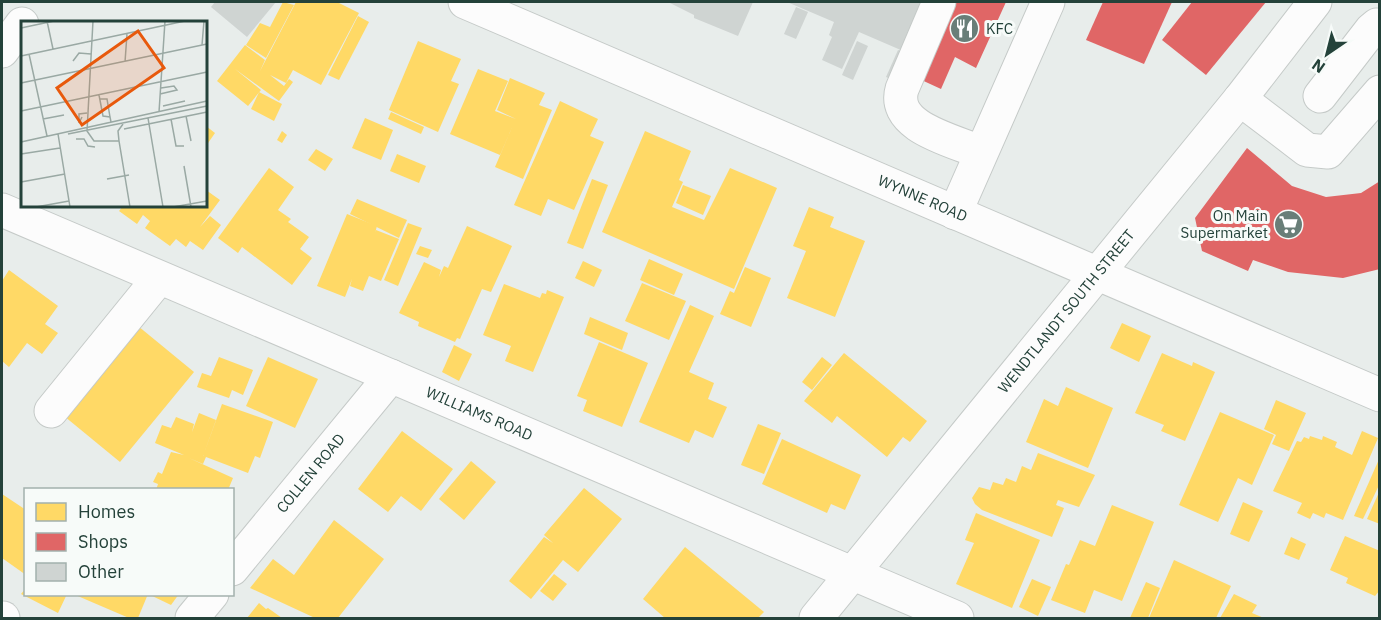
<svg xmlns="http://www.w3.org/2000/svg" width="1381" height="620" font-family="'IBM Plex Sans',sans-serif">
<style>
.homes{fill:#ffd966}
.shops{fill:#e06666}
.building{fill:#cfd4d2}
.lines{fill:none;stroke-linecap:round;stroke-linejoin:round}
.minor-casing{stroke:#c5cac8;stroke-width:35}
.minor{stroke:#fcfcfc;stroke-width:33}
.labels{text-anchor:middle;stroke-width:6;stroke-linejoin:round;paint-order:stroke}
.poi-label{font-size:15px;fill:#24423a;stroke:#f7fbf9;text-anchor:start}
.street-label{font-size:15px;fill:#24423a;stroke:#f7fbf9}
.inset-road{fill:none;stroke:#9aa9a4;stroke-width:1.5}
.view{fill:#e8590c;fill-opacity:0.15;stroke:#e8590c;stroke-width:3}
.inset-edge{fill:none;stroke:#24423a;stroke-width:3}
</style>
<rect width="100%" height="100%" fill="#e8edeb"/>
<!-- homes -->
<g class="homes">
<path d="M 283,2 L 294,5 L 266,58 L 246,45 L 260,23 L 270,27 Z"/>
<path d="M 296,2 L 337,2 L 359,13 L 321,85 L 293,70 L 286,83 L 270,75 L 284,86 L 289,79 L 293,82 L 279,101 L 235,69 L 261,90 L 248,106 L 217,81 L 245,45 L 265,60 L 260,71 Z"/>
<path d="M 358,16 L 369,22 L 339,80 L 328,75 Z"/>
<path d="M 418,41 L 461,59 L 451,81 L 459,84 L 438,132 L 389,110 Z"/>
<path d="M 478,69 L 508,81 L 495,111 L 516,119 L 497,110 L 510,78 L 545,93 L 539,105 L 552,110 L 523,179 L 495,167 L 513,125 L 500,155 L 450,134 Z"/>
<path d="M 259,92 L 282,104 L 274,121 L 251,109 Z"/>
<path d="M 560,101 L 598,119 L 590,136 L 604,142 L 574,210 L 548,199 L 541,216 L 514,205 Z"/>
<path d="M 391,112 L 424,127 L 421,134 L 388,119 Z"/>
<path d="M 365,118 L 393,130 L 381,160 L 352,148 Z"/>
<path d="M 206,126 L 215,133 L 206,146 Z"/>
<path d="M 282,131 L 287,135 L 282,143 L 277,140 Z"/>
<path d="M 645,131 L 691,151 L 679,180 L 683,182 L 672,207 L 704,220 L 730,168 L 777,188 L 734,289 L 602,232 Z"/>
<path d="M 316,149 L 333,159 L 325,171 L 308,160 Z"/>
<path d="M 397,154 L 426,166 L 419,183 L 390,171 Z"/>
<path d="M 269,168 L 294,187 L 278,210 L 291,219 L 288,222 L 309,237 L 300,249 L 312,258 L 292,285 L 242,247 L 238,253 L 218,238 Z"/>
<path d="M 592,179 L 608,185 L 583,249 L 567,243 Z"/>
<path d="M 683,185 L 711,196 L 703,215 L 676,203 Z"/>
<path d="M 206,190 L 220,200 L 200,227 L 210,216 L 221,225 L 203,250 L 190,241 L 186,247 L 176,239 L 170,246 L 145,228 L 150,221 L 143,215 L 137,224 L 119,211 L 123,206 L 206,206 Z"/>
<path d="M 357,199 L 407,220 L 399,238 L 350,214 Z"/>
<path d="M 809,207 L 834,217 L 830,227 L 865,241 L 835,317 L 787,298 L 806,251 L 793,246 Z"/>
<path d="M 347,214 L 377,226 L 375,233 L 376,230 L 399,239 L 381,281 L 369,276 L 363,291 L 350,286 L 352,279 L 345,297 L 317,286 Z"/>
<path d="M 408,223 L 422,228 L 398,286 L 384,280 Z"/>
<path d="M 467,226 L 512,246 L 491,292 L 482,289 L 460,339 L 457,338 L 455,342 L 418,326 L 419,322 L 399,313 L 424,262 L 441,270 L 439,277 L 444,266 L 448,268 Z"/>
<path d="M 420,246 L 432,250 L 428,258 L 416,254 Z"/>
<path d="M 649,259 L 683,274 L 674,295 L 640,280 Z"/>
<path d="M 583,261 L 602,270 L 594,287 L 575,278 Z"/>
<path d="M 745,267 L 771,278 L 751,327 L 720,314 L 730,291 L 734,293 Z"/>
<path d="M 9,270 L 58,306 L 45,324 L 58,333 L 42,354 L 27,343 L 9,367 L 2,361 L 2,281 Z"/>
<path d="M 642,283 L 686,301 L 669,340 L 625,321 Z"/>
<path d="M 504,284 L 540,298 L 542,293 L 546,294 L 547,290 L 564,297 L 533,372 L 505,361 L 511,346 L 483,335 Z"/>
<path d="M 690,305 L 714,316 L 689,372 L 714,383 L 708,399 L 727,407 L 713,438 L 695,430 L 689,443 L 639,422 Z"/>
<path d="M 590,317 L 628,333 L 622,350 L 584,334 Z"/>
<path d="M 1122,323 L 1151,336 L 1139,362 L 1110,348 Z"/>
<path d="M 138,326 L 194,372 L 120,462 L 64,416 Z"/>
<path d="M 599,342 L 648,363 L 622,427 L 583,411 L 587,400 L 577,396 Z"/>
<path d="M 454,345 L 472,354 L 459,381 L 442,372 Z"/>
<path d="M 844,353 L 927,421 L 910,442 L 903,437 L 887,457 L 837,416 L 832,423 L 804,401 Z"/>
<path d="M 1162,353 L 1192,366 L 1193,362 L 1215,372 L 1185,441 L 1161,431 L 1164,425 L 1135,413 Z"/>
<path d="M 219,357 L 253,370 L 243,395 L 232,390 L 229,398 L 197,387 L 202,373 L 211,376 Z"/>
<path d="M 268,357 L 318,379 L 295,428 L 246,406 Z"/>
<path d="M 822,357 L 832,365 L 812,390 L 802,382 Z"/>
<path d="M 1066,387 L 1113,408 L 1088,468 L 1026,442 L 1044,399 L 1058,406 Z"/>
<path d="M 1276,400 L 1306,413 L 1289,451 L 1272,444 L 1276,435 L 1264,429 Z"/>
<path d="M 222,404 L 273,422 L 260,458 L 255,456 L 248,473 L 206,457 L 203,464 L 189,458 L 233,478 L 228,490 L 156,490 L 158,484 L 153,482 L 158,472 L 162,474 L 171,452 L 184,455 L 155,443 L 162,425 L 171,428 L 176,417 L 194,424 L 192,432 L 199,413 L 216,420 L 203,456 Z"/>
<path d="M 1220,412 L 1274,435 L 1252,485 L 1238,478 L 1218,522 L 1179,505 Z"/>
<path d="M 758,424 L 781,433 L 764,474 L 741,465 Z"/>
<path d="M 402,431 L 453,469 L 421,511 L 401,496 L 388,512 L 358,489 Z"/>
<path d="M 1362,431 L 1378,438 L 1343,520 L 1326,513 L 1324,518 L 1313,513 L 1310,519 L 1297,513 L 1302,503 L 1273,491 L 1297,441 L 1301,442 L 1304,437 L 1309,439 L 1310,436 L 1322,440 L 1323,436 L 1337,442 L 1335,447 L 1352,455 Z"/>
<path d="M 782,439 L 861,475 L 845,510 L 831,504 L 827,513 L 762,484 Z"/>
<path d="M 1038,453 L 1095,475 L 1079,507 L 1058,500 L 1056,505 L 1064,508 L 1052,537 L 982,510 L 975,504 L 972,498 L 979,487 L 990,490 L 993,482 L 1003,485 L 1006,478 L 1016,482 L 1022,466 L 1031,470 Z"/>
<path d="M 1380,457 L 1380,483 L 1363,519 L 1354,516 Z"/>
<path d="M 471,461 L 496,482 L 464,520 L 439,499 Z"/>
<path d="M 584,488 L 622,519 L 578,572 L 563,560 L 531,599 L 509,581 L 544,537 L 553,543 L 544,535 Z"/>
<path d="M 1380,490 L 1380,524 L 1367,519 Z"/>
<path d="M 2,494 L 26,510 L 26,575 L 2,558 Z"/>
<path d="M 1243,502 L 1263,511 L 1249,542 L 1230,534 Z"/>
<path d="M 1112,505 L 1154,522 L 1122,601 L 1094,590 L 1085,613 L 1051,600 L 1066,564 L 1069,565 L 1080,540 L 1095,546 Z"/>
<path d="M 976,513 L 1040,540 L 1012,608 L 956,584 L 974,543 L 965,540 Z"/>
<path d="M 334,520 L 384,559 L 338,618 L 315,618 L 250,588 L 273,559 L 294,575 Z"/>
<path d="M 1345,536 L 1380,551 L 1380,590 L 1375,596 L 1346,583 L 1348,578 L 1330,570 Z"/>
<path d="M 1291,537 L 1306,544 L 1299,560 L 1284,554 Z"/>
<path d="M 685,547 L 764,612 L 758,618 L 665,618 L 643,599 Z"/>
<path d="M 1174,560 L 1231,586 L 1216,618 L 1149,618 Z"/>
<path d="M 554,574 L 567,584 L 553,601 L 540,591 Z"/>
<path d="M 1032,579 L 1051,587 L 1038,616 L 1019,607 Z"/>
<path d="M 1146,582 L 1160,588 L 1148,618 L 1130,618 Z"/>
<path d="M 26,588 L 26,594 L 67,594 L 58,613 L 21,594 Z"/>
<path d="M 73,594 L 148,594 L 138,618 L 129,618 Z"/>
<path d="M 148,594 L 179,594 L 171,605 Z"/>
<path d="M 1234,594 L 1257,605 L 1252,613 L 1264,618 L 1220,618 Z"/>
<path d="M 259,603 L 266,609 L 268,608 L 282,618 L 247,618 Z"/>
</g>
<!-- shops -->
<g class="shops">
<path d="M 949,2 L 1006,2 L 976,68 L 955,57 L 941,89 L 915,77 Z"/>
<path d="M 1103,2 L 1172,2 L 1144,64 L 1086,40 Z"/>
<path d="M 1192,2 L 1266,2 L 1206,75 L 1162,40 Z"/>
<path d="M 1247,148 L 1292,186 L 1326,197 L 1361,193 L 1380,181 L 1380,269 L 1343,278 L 1288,272 L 1253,260 L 1248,271 L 1202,251 L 1195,218 Z"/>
</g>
<!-- building -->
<g class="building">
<path d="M 215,2 L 276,2 L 247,37 L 211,7 Z"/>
<path d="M 668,2 L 753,2 L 738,36 L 694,18 L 694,15 Z"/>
<path d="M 787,2 L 932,2 L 910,54 L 859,32 L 842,69 L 822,60 L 832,37 L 829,35 L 834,22 Z"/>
<path d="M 796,7 L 808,12 L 796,39 L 784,34 Z"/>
<path d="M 857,41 L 868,46 L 853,80 L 842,75 Z"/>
<path d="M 898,50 L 909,54 L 897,82 L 886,77 Z"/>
</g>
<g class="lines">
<defs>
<g id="minor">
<path id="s1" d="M 465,2 L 1380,395"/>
<path d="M 939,2 L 902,89 C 891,127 952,140 980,152"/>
<path d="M 2,51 L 22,24"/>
<path d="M 1320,96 L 1371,30 L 1377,25 L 1380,27"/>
<path d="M 1240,99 L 1307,150 L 1328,152 L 1380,92"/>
<path id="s2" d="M 2,210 L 957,618"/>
<path d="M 955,213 L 1048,2"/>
<path d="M 51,411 L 159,278"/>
<path id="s3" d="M 232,569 L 391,376"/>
<path d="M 2,618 L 3,618"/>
<path d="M 192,618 L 212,594"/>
<path id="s4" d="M 816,618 L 1240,99 L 1315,2"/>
</g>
</defs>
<!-- minor casing -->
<use href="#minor" class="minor-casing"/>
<!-- minor -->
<use href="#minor" class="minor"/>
</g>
<!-- icons -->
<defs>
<symbol id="restaurant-disc" viewBox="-11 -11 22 22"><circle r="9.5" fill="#697e78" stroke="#f7fbf9"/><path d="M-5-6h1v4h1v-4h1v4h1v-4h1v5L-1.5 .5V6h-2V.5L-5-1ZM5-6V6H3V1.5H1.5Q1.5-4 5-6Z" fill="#fff"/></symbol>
<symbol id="supermarket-disc" viewBox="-11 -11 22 22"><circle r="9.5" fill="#697e78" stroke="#f7fbf9"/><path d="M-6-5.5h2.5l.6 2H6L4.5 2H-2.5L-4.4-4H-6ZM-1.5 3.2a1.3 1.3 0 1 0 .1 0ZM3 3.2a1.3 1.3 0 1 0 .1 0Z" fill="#fff"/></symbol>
</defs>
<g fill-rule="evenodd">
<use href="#restaurant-disc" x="948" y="12" width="33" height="33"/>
<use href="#supermarket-disc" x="1272" y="208" width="33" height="33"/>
</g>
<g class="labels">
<!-- poi labels -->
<g class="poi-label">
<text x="986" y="34">KFC</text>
<text x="1268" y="221" text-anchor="end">On Main<tspan x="1268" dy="17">Supermarket</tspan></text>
</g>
<!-- street labels -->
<g class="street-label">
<text dy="5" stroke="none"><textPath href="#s1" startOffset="498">WYNNE ROAD</textPath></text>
<text dy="5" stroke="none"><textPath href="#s4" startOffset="396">WENDTLANDT SOUTH STREET</textPath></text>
<text dy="5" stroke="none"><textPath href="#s2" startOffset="519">WILLIAMS ROAD</textPath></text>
<text dy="5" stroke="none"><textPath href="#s3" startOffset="124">COLLEN ROAD</textPath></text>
</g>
</g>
<!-- overview -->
<g transform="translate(21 21)">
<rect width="186" height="186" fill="#e8edeb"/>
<path class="inset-road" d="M 26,0 L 32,28M 72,0 L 66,110 L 73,120 L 98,120 L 109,186M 0,7 L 33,0M 181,24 L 183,0M 8,33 L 26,115M 0,35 L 164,0M 52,40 L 58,32 L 70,33M 104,41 L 106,13M 0,62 L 186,23M 139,73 L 156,69 L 153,65 L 140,67M 78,74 L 82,95 L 89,96 L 90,101M 79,78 L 86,78 L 89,96M 142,85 L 164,80M 0,90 L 186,51M 138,91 L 144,0M 165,95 L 170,120M 61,96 L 58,102 L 58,93 L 66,92M 127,97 L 142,186M 22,98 L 43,94M 150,98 L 155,125 L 163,125M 103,108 L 186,91M 37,113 L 49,186M 47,113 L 186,85M 55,118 L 63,118 L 67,125 L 74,126M 98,120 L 97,110 L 102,103M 0,121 L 186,80M 0,133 L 39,127M 163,145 L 170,186M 86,158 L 108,154M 0,161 L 44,153M 15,186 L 48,180M 152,186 L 186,180"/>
<path class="view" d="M 117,10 L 143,47 L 61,104 L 36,67 Z"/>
<rect width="186" height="186" class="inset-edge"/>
</g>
<!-- border -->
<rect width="1381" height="620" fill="none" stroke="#24423a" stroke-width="6"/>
<!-- legend -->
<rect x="24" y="488" width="210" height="108" fill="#f7fbf9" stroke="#a3b1ad" stroke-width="1.5"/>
<rect x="36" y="503" width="30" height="18" fill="#ffd966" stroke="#a3b1ad" stroke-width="1.5"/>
<text x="78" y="518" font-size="18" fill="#24423a">Homes</text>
<rect x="36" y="533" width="30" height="18" fill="#e06666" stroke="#a3b1ad" stroke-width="1.5"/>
<text x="78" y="548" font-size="18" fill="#24423a">Shops</text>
<rect x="36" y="563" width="30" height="18" fill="#cfd4d2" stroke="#a3b1ad" stroke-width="1.5"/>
<text x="78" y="578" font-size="18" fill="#24423a">Other</text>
<!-- north arrow -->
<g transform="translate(1327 54) rotate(215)" stroke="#f7fbf9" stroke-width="4.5" paint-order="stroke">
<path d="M0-4.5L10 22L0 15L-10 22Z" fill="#24423a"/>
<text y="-9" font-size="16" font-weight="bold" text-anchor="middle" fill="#24423a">N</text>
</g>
</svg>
